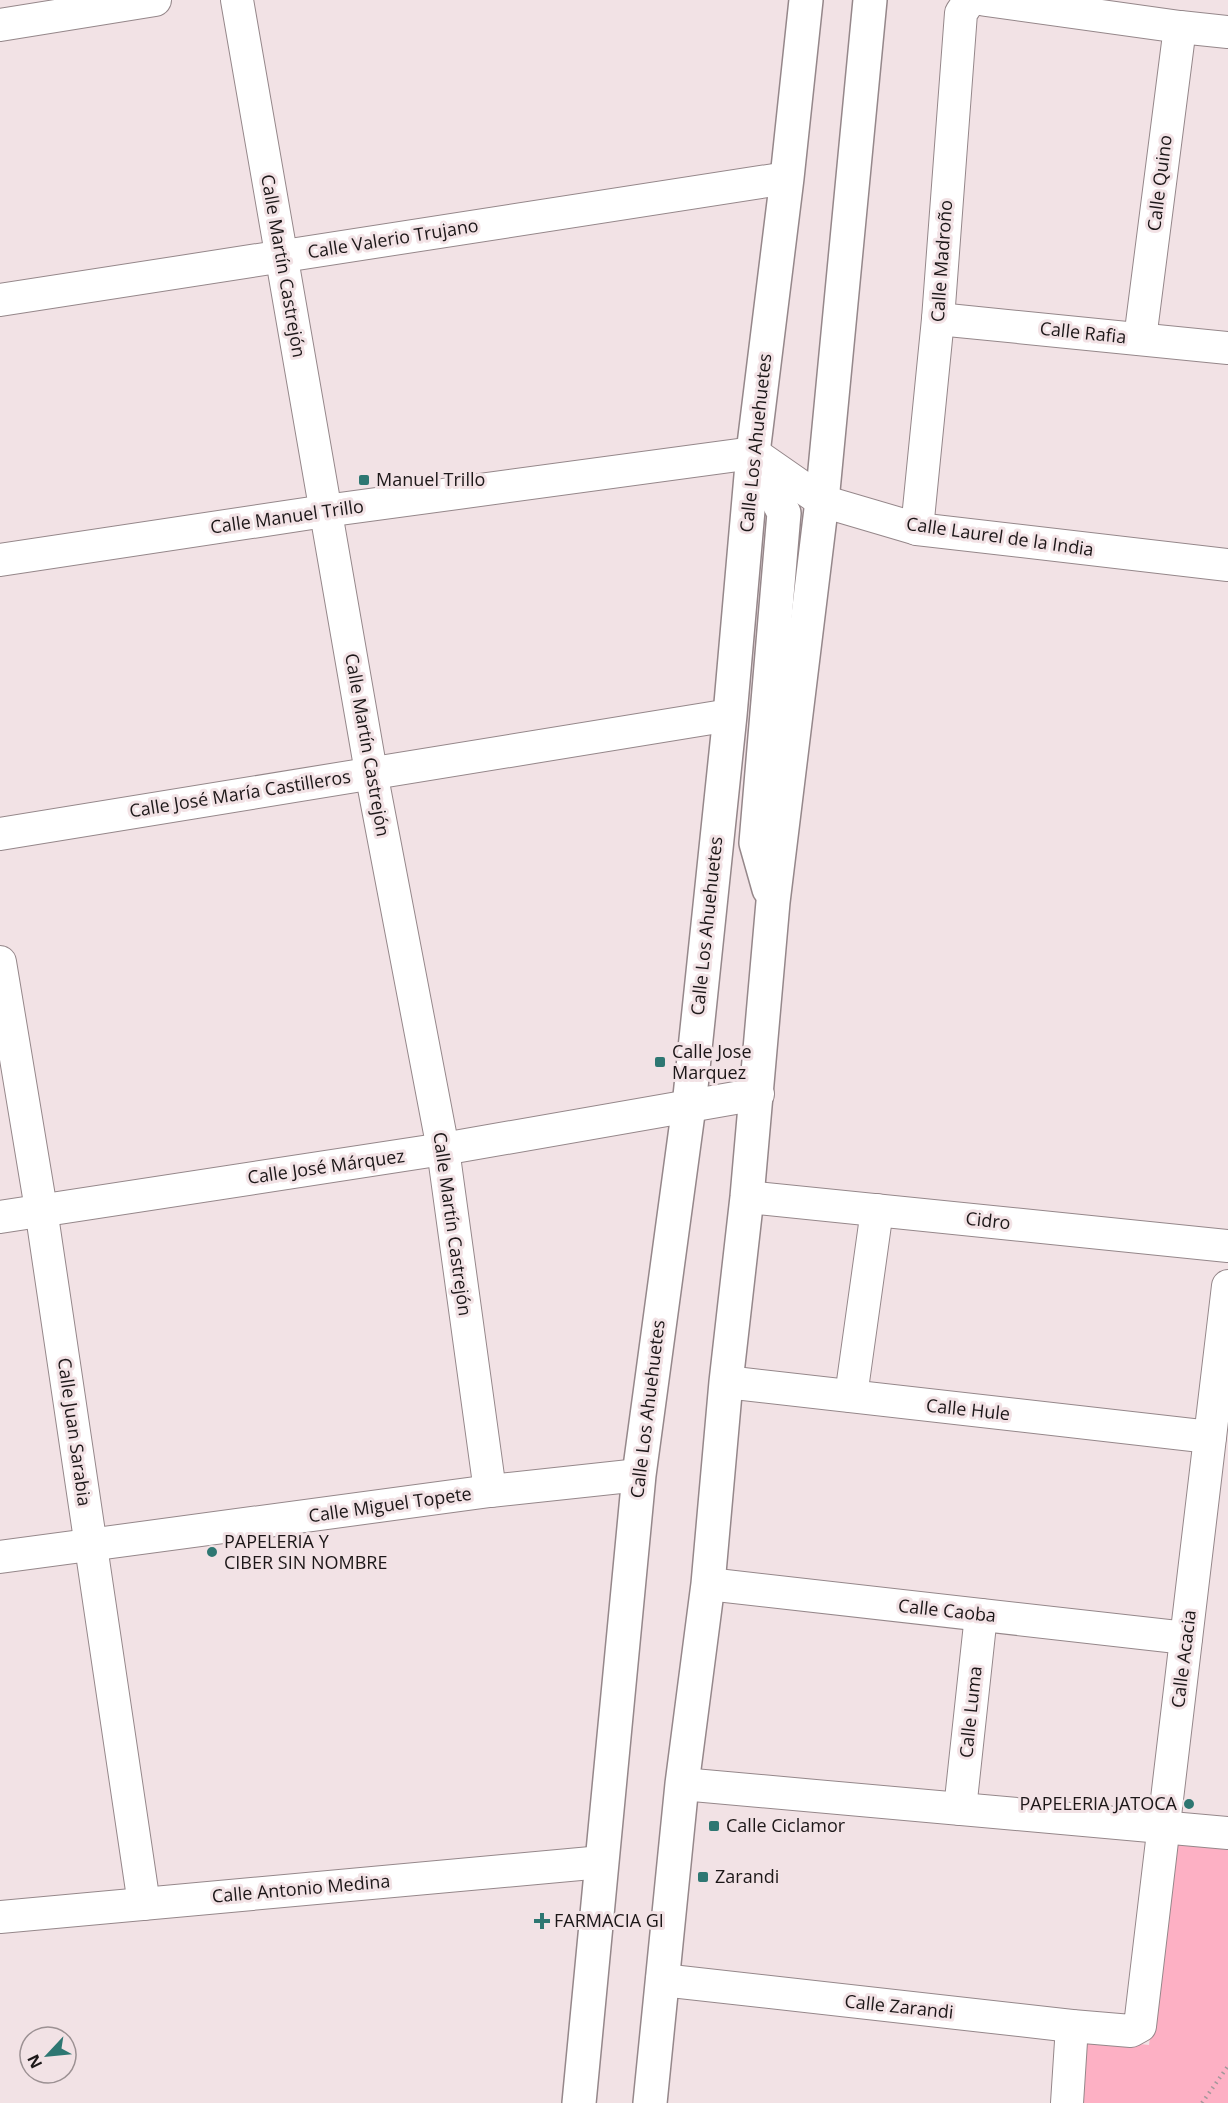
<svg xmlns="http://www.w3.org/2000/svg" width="1228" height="2103" font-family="'Open Sans',sans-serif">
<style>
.green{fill:#fdb0c4}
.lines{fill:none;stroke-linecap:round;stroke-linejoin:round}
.street-casing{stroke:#95878a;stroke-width:34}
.secondary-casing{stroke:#95878a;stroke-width:36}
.path{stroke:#a3979a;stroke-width:4;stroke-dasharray:1.5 4.5;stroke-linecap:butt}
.street{stroke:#fff;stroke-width:32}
.secondary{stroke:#fff;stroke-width:33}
.poi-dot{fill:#2e7772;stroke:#f2e2e5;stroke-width:2}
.labels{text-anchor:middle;stroke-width:6;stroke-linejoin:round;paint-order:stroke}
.street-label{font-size:18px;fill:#1c1718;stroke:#f2e2e5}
.poi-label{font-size:18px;fill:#1c1718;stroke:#f2e2e5;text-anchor:start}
</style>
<rect width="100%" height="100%" fill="#f2e2e5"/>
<!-- green -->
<path class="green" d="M 1174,1832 L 1228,1839 L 1228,2103 L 1076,2103 L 1082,2038 L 1149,2045 Z"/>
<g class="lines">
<defs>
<g id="street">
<path d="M 237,0 L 371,772 L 443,1149 L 490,1491"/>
<path d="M 986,0 L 1180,27 L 1228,32"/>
<path d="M 0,25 L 155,0"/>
<path d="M 0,300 L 787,178"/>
<path d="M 938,319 L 1228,348"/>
<path d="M 1140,339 L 1180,27"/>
<path d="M 917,529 L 938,319 L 961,13 L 970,0 L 974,0"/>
<path d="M 0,560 L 325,511 L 753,453 L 822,501 L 917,529 L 1228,565"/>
<path d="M 0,834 L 730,715"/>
<path d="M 0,962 L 41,1209 L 144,1904"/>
<path d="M 747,1197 L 1228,1246"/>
<path d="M 0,1217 L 443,1149 L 758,1094"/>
<path d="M 726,1382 L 1210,1437"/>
<path d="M 851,1396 L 877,1210"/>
<path d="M 0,1557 L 490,1491 L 639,1475"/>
<path d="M 708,1584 L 1186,1638"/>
<path d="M 682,1784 L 1228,1833"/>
<path d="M 960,1809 L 981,1615"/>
<path d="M 0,1917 L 602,1862"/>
<path d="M 662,1980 L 1072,2026 L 1131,2031 L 1140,2026 L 1228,1286"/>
<path d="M 1067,2103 L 1072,2026"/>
</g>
<g id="secondary">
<path d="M 753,453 L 784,513 L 756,843 L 769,889"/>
<path d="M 579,2103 L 639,1475 L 689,1106 L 730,715 L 753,453 L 787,178 L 806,0"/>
<path d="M 650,2103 L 682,1784 L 708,1584 L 726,1382 L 747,1197 L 773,902 L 822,501 L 870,0"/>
</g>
</defs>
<!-- street casing -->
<use href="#street" class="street-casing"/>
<!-- secondary casing -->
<use href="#secondary" class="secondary-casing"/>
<!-- path -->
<path class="path" d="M 1202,2103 L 1228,2066"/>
<!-- street -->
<use href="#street" class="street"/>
<!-- secondary -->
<use href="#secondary" class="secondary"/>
</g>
<!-- markers -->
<g class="poi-dot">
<rect x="358" y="474" width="12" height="12" rx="3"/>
<rect x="654" y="1056" width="12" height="12" rx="3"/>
<circle cx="212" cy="1552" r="6"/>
<circle cx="1189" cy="1804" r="6"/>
<rect x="708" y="1820" width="12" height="12" rx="3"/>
<rect x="697" y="1871" width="12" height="12" rx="3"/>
<path d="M539 1912h6v6h6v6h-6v6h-6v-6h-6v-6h6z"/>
</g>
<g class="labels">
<!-- street labels -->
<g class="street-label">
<text transform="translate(1160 183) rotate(-83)" y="6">Calle Quino</text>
<text transform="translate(393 239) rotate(-9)" y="6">Calle Valerio Trujano</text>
<text transform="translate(942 261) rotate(-86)" y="6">Calle Madroño</text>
<text transform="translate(283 266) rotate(80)" y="6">Calle Martín Castrejón</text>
<text transform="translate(1083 333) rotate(6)" y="6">Calle Rafia</text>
<text transform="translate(756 443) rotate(-84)" y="6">Calle Los Ahuehuetes</text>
<text transform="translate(287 517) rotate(-8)" y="6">Calle Manuel Trillo</text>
<text transform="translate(1000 537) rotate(8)" y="6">Calle Laurel de la India</text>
<text transform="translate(367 745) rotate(80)" y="6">Calle Martín Castrejón</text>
<text transform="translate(240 794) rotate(-9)" y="6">Calle José María Castilleros</text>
<text transform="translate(707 926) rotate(-84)" y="6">Calle Los Ahuehuetes</text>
<text transform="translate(326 1167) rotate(-8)" y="6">Calle José Márquez</text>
<text transform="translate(988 1221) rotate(6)" y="6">Cidro</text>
<text transform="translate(452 1224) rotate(82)" y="6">Calle Martín Castrejón</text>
<text transform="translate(648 1409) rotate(-83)" y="6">Calle Los Ahuehuetes</text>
<text transform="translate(968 1410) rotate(6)" y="6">Calle Hule</text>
<text transform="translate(74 1432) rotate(82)" y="6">Calle Juan Sarabia</text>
<text transform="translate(390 1505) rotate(-8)" y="6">Calle Miguel Topete</text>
<text transform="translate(947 1611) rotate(6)" y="6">Calle Caoba</text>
<text transform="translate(1184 1659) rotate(-83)" y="6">Calle Acacia</text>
<text transform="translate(971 1712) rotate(-84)" y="6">Calle Luma</text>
<text transform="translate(301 1889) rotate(-5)" y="6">Calle Antonio Medina</text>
<text transform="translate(899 2007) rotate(6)" y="6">Calle Zarandi</text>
</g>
<!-- poi labels -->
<g class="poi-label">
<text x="376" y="486">Manuel Trillo</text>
<text x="672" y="1058">Calle Jose<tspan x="672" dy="21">Marquez</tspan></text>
<text x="224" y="1548">PAPELERIA Y<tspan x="224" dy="21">CIBER SIN NOMBRE</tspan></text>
<text x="1177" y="1810" text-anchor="end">PAPELERIA JATOCA</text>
<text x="726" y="1832">Calle Ciclamor</text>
<text x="715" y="1883">Zarandi</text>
<text x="554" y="1927">FARMACIA GI</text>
</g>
</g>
<!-- north arrow -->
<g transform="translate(48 2055) rotate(244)"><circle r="28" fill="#f2e2e5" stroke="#9c9193" stroke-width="1.5"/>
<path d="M0-4.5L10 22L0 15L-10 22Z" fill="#2e7772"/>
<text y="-9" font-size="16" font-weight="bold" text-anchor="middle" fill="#1c1718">N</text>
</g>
</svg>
